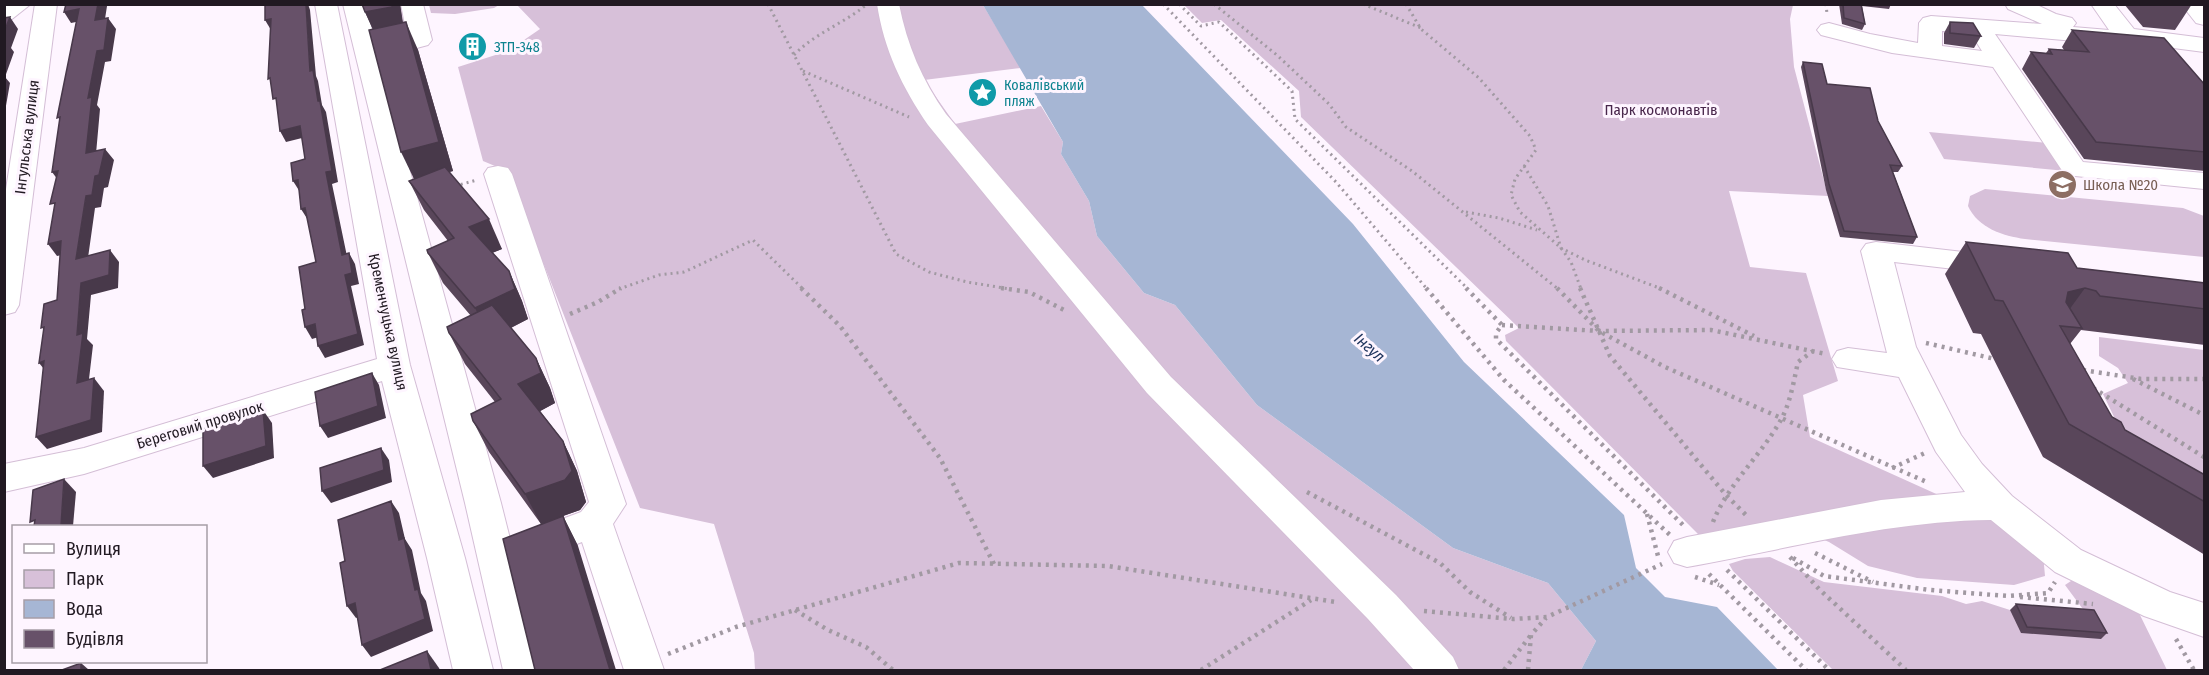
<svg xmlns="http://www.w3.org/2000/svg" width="2209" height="675" font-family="'Fira Sans Condensed',sans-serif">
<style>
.green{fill:#d7c0d9}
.water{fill:#a6b6d4}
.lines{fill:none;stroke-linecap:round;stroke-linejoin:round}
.minor-casing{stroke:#d4bed6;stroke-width:2}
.path-far1{stroke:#a199a2;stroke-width:3;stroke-dasharray:2 4;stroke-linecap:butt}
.path{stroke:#a199a2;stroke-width:4.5;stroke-dasharray:3 5;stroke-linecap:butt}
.minor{fill:#fff;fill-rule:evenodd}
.wall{fill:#59465a}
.shaded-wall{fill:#48394a}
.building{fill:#675169;stroke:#48394a;stroke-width:1.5}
.labels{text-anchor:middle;stroke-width:6;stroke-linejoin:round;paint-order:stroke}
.far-culture-label{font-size:14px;fill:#0d838f;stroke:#fef5ff;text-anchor:start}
.park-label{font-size:15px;fill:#48264b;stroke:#fef5ff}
.street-label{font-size:15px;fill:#211922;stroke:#fef5ff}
.education-label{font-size:15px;fill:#785e54;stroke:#fef5ff;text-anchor:start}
.water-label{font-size:16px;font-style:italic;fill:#21365f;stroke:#fef5ff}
</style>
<rect width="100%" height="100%" fill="#fef5ff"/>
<!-- green -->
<g class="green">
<path d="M 429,5 L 429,4 L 499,5 L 494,8 L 455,14 L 431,13 Z"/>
<path d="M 517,5 L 983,5 L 1021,68 L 924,80 L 955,124 L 1041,106 L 1063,142 L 1061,154 L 1089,201 L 1097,236 L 1144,293 L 1175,305 L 1257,405 L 1453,548 L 1548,583 L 1596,641 L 1581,670 L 755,670 L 754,653 L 714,524 L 640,508 L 507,171 L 483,161 L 458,67 L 508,51 L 540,29 Z"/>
<path d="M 1184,5 L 1793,5 L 1790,19 L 1794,67 L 1828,196 L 1729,191 L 1750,267 L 1806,273 L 1838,381 L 1803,395 L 1810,437 L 1943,497 L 2013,522 L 2043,554 L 2045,576 L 2014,585 L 1917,578 L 1868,566 L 1829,542 L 1796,528 L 1719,541 L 1698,534 L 1506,341 L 1505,335 L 1519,328 L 1301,117 L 1299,91 L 1221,20 L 1202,23 Z"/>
<path d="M 1929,132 L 2048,143 L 2066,171 L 1944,159 Z"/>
<path d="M 1985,189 L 2183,208 L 2204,216 L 2204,257 L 2025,239 C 2003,236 1978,228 1968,206 L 1970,196 Z"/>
<path d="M 2099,337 L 2204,350 L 2204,495 L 2155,467 L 2117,423 L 2103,394 L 2128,383 L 2118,368 L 2099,356 Z"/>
<path d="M 1770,557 L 1824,582 L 1942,596 L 1966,604 L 1982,601 L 2010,610 L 2088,616 L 2065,585 L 2077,577 L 2138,611 L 2167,670 L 1833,670 L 1733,571 L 1729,564 L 1745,559 Z"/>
</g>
<!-- water -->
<path class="water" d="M 983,5 L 1142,5 L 1353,224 L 1464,362 L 1624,515 L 1636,568 L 1665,597 L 1717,607 L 1778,670 L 1581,670 L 1596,641 L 1548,583 L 1453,548 L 1257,405 L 1175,305 L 1144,293 L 1097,236 L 1089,201 L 1061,154 L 1063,142 Z"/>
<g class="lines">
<defs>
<g id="minor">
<path d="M 4,4 L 31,4 L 12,19 L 4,21 Z"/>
<path d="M 35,4 L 57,4 L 19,305 L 15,312 L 4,315 L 4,202 Z"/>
<path d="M 315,4 L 337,4 L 410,365 L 465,558 L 493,670 L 453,670 L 427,558 L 382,381 L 84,474 L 4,492 L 4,464 L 84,448 L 377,359 Z"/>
<path d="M 343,4 L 365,4 L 376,44 L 407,36 L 401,4 L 423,4 L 432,40 L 428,45 L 379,58 L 501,503 L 543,670 L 503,670 L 465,503 Z"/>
<path d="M 877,4 L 899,4 C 907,45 922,80 946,114 L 1171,377 L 1396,595 L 1453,657 L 1459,670 L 1414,670 L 1368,619 L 1147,393 L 928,125 C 902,87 884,50 877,4 Z"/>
<path d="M 2005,4 L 2035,4 L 2056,14 L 2072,18 L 2076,23 L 2073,27 L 2109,30 L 2091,4 L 2114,4 L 2134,29 L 2204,38 L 2204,52 L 2127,42 L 2109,44 L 1995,34 L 2083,162 L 2204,173 L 2204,189 L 2065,175 L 1993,67 L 1892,53 L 1821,35 L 1817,30 L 1821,25 L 1829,23 L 1870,34 L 1918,43 L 1919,23 L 1923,18 L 1931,16 L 2042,24 L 2008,9 ZM 1942,31 L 1970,32 L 1982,51 L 1942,46 Z"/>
<path d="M 2181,4 L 2204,4 L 2204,25 L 2196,23 Z"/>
<path d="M 498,166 L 508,168 L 512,174 L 626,504 L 613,524 L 664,670 L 624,670 L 582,542 L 532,561 L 519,557 L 513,546 L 519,535 L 581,512 L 589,502 L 484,174 L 488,168 Z"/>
<path d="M 1876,242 L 2007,257 L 2012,264 L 2007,271 L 1997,274 L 1894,262 L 1916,347 L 1961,435 L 1982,464 L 2012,496 L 2081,550 L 2170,592 L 2204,603 L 2204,637 L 2144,616 L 2055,572 L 1991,520 C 1888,521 1788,549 1687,567 L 1674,563 L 1668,552 L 1674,541 L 1687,537 L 1881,500 L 1965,492 L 1936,452 L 1899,377 L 1837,367 L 1832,359 L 1837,351 L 1848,348 L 1887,353 L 1861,251 L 1866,244 Z"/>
</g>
</defs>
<!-- minor casing -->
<use href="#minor" class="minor-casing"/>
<!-- path-far1 -->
<g class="path-far1">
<path d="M 768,4 L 896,254 L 929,272 L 967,282 L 1010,289"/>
<path d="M 1163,4 L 1336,182 L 1427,289"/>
<path d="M 1179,4 L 1201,26 L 1219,22 L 1292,91 L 1295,119 L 1468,289"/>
<path d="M 1214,4 L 1278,56 L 1329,104 L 1346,127 L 1412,171 L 1558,289"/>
<path d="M 1363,4 L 1421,28"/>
<path d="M 1406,4 L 1421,29 L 1479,78 L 1530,136 L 1536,150 L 1515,179 L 1511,195 L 1520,212 L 1561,248 L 1571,262 L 1581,289"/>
<path d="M 1826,4 L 1827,14"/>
<path d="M 794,55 C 815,33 843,24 866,5"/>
<path d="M 803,71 L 909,117"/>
<path d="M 1524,166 L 1548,206 L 1561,248 L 1585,260 L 1662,289"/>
<path d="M 455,186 L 477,180"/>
<path d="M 1466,212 L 1499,218 L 1537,230"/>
<path d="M 619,289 L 659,275 L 684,272 L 753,240 L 803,289"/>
</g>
<!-- path -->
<g class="path">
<path d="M 801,288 L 840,326 L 940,458 L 994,564"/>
<path d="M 1001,288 L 1029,292 L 1064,310"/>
<path d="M 1426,288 L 1504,380 L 1670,535"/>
<path d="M 1466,288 L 1502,325 L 1496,333 L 1496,339 L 1686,528"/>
<path d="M 1557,288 L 1599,331 L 1665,367 L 1929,483"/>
<path d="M 1580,288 L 1610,356 L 1726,495 L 1747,516"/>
<path d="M 1659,288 L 1754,336"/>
<path d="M 570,314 L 598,302 L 621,288"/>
<path d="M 1502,325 L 1599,331 L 1711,330 L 1826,354"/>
<path d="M 1926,343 L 1995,359"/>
<path d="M 2083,370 L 2141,379 L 2204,379"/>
<path d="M 2133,379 L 2204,415"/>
<path d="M 2093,388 L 2204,457"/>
<path d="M 1892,468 L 1925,453"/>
<path d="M 1307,492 L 1440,563 L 1470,592 L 1511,618"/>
<path d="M 1647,514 L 1658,556"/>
<path d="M 1713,522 C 1729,482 1763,454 1783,416 C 1791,399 1794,380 1798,362 L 1813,351"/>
<path d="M 1815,553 L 1873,582"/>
<path d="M 1790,557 L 1819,589 L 1906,670"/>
<path d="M 1793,558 L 1824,576 L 1930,590 L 2008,596 L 2048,593 L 2055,582"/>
<path d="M 1727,570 L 1829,670"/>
<path d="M 1709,574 L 1806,670"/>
<path d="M 1695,577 L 1719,585"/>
<path d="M 2020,597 L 2093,604"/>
<path d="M 795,610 L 828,630 L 866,647 L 893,670"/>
<path d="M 1424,611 L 1513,619 L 1547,617 L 1662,564"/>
<path d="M 2176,639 L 2194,670"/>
<path d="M 668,654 L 736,627 L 959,563 L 1108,566 L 1336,602"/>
<path d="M 1201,670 L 1311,600"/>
<path d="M 1504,670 L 1531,635"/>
<path d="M 1528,670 L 1531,635 L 1546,618"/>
</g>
<!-- minor -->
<use href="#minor" class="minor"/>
</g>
<!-- wall -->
<g class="wall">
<path d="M 362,4 L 400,4 L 403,22 L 418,50 L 453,171 L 449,172 L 502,249 L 492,253 L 509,271 L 522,301 L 528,319 L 511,328 L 536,358 L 550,388 L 555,403 L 540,411 L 563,441 L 577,471 L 586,502 L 580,510 L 563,516 L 578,546 L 541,524 L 489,452 L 473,421 L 495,402 L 465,364 L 449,333 L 471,316 L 443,283 L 428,253 L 448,241 L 424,210 L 409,181 L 414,179 L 373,30 L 365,12 Z"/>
<path d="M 1839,4 L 1891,4 L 1889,9 L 1862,6 L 1865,24 L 1862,30 L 1842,24 Z"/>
<path d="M 2124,4 L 2192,4 L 2175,30 L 2143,27 Z"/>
<path d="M 1950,22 L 1981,36 L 1974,48 L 1944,44 L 1944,33 Z"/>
<path d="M 2072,30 L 2205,85 L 2205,171 L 2084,159 L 2022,69 L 2031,52 L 2046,53 L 2049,49 L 2064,50 L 2062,47 Z"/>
<path d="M 1803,62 L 1827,84 L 1878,121 L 1902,166 L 1898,172 L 1893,172 L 1917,237 L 1913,244 L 1840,237 L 1826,190 L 1801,67 Z"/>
<path d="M 1966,242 L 2077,268 L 2205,283 L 2205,345 L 2081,330 L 2070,344 L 2112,417 L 2125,430 L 2205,475 L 2205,555 L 2043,457 L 1981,334 L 1973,333 L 1945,274 Z"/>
<path d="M 2016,604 L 2107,633 L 2101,639 L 2021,633 L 2010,610 Z"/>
</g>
<!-- shaded-wall -->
<g class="shaded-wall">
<path d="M 98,4 L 106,4 L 107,6 L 103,32 L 95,20 Z"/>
<path d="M 306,4 L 308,4 L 310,10 L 316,76 L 318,81 L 322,105 L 326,112 L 338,182 L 332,184 L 349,266 L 342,255 L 326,172 L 310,71 Z"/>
<path d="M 392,4 L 400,4 L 404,34 L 378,40 L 365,12 Z"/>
<path d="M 79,9 L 86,20 L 71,23 L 64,12 Z"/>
<path d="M 10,17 L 18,29 L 11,48 L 14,52 L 5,77 L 10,83 L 4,117 L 4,32 Z"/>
<path d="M 108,18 L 116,29 L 111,61 L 105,62 L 97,105 L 100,109 L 95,165 L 86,153 L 88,98 L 97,51 Z"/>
<path d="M 271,19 L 271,30 L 265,20 Z"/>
<path d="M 406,22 L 418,50 L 453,171 L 415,181 L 401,152 Z"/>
<path d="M 300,126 L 306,137 L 286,142 L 280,131 Z"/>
<path d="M 105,149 L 114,160 L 108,187 L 104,188 L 101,207 L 95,208 L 86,272 L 76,259 L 86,196 Z"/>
<path d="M 58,171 L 61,184 L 52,172 Z"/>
<path d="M 298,180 L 300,192 L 293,181 Z"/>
<path d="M 305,208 L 308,220 L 301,209 Z"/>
<path d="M 489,219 L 502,249 L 482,257 L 469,227 Z"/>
<path d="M 61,241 L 71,253 L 57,256 L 48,244 Z"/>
<path d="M 110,250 L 119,262 L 118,288 L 91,295 L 87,339 L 93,345 L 87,396 L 77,383 L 77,335 L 81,283 Z"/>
<path d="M 349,253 L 355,264 L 359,284 L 351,286 L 364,345 L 325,358 L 318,346 L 345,275 Z"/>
<path d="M 509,271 L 522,301 L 528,319 L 490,338 L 475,308 Z"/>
<path d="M 2085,288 L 2061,321 L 2068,292 Z"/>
<path d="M 315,324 L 322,336 L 312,339 L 305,327 Z"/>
<path d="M 536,358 L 550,388 L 555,403 L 533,415 L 518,384 Z"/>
<path d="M 44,361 L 49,375 L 39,363 Z"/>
<path d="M 372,373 L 379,385 L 386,418 L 328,438 L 320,426 Z"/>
<path d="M 94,378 L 104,391 L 102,432 L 47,449 L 36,437 Z"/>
<path d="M 263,410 L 272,423 L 274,458 L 213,478 L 203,466 Z"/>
<path d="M 563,441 L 577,471 L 586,502 L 580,510 L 563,516 L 578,546 L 616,670 L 610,670 L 541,524 L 525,494 Z"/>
<path d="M 381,448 L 389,460 L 392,482 L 331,503 L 322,491 Z"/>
<path d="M 64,479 L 76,492 L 73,526 L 61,526 Z"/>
<path d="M 391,501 L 399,513 L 405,539 L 412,550 L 421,593 L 426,601 L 433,631 L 371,657 L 362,645 L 399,540 Z"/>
<path d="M 355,603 L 364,615 L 356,618 L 347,606 Z"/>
<path d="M 427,651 L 439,668 L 440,670 L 431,670 Z"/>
<path d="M 81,663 L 89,670 L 81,670 Z"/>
</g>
<!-- building -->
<g class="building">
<path d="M 66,4 L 98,4 L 95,20 L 108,18 L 104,50 L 97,51 L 88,98 L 92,97 L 86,153 L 105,149 L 99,175 L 95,176 L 92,195 L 86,196 L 76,259 L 110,250 L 109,275 L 81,283 L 77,335 L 83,333 L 77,383 L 94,378 L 91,420 L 36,437 L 44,361 L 39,363 L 44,327 L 41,328 L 44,304 L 57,300 L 61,241 L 48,244 L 55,203 L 50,204 L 58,171 L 52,172 L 60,117 L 57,118 L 79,9 L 64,12 Z"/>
<path d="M 265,4 L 306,4 L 310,71 L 313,70 L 318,101 L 320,101 L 332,171 L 326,172 L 342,255 L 349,253 L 352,273 L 345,275 L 358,334 L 318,346 L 315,324 L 305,327 L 302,310 L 305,309 L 299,267 L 316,262 L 305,208 L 301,209 L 298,180 L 293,181 L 291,163 L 305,159 L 300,126 L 280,131 L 276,98 L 273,99 L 270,78 L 268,79 L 271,19 L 265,20 Z"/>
<path d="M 362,4 L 392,4 L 392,7 L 365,12 Z"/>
<path d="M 1843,4 L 1861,4 L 1865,24 L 1844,18 Z"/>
<path d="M 10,17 L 4,32 L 4,18 Z"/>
<path d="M 406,22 L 439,142 L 401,152 L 369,30 Z"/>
<path d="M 1950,22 L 1973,23 L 1981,36 L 1950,33 Z"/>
<path d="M 2072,30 L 2164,38 L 2205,85 L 2205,152 L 2096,142 L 2031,52 L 2052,54 L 2049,49 L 2089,52 Z"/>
<path d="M 1803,62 L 1822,64 L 1827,84 L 1870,88 L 1878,121 L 1902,166 L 1890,165 L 1917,237 L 1844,231 L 1829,184 Z"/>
<path d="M 445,167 L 489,219 L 469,227 L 509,271 L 515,289 L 475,308 L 428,253 L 427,250 L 454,238 L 409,181 Z"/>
<path d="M 1966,242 L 2068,253 L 2077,268 L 2205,283 L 2205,309 L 2100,296 L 2096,291 L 2085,288 L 2068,292 L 2066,302 L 2082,328 L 2060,326 L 2112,417 L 2121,422 L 2125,430 L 2205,475 L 2205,502 L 2069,424 L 2003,301 L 1995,300 Z"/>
<path d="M 492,305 L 536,358 L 541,373 L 518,384 L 563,441 L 572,471 L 565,480 L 525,494 L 473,421 L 471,414 L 501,399 L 449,333 L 447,327 Z"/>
<path d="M 372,373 L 378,406 L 320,426 L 315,392 Z"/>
<path d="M 263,410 L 266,446 L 203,466 L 203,429 Z"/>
<path d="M 381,448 L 384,470 L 322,491 L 320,468 Z"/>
<path d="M 64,479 L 61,526 L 34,526 L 35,520 L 30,522 L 33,490 Z"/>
<path d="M 391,501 L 399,540 L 404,538 L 415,590 L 418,589 L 425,619 L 362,645 L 355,603 L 347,606 L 340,563 L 345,561 L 338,520 Z"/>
<path d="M 563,516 L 610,670 L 535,670 L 503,539 Z"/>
<path d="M 2016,604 L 2094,610 L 2107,633 L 2027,627 Z"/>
<path d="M 427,651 L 431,670 L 380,670 Z"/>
<path d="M 81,663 L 81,670 L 62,670 Z"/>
</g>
<!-- icons -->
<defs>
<symbol id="building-disc" viewBox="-11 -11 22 22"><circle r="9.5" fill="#0f9aa8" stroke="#fef5ff"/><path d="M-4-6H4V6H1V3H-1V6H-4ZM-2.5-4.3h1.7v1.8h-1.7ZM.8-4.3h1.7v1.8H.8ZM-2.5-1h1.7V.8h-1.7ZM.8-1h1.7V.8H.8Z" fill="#fff"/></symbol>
<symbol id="sight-disc" viewBox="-11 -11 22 22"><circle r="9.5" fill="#0f9aa8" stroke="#fef5ff"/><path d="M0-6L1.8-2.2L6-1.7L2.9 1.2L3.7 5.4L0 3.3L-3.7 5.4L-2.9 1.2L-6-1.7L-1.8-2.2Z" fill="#fff"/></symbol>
<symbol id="school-disc" viewBox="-11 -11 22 22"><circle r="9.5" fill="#8d6e63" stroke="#fef5ff"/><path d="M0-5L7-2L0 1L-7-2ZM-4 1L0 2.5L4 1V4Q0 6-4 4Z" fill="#fff"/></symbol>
</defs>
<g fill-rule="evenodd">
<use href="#building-disc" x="456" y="30" width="33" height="33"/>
<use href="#sight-disc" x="966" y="76" width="33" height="33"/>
<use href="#school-disc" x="2046" y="168" width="33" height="33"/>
</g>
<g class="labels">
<!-- far-culture labels -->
<g class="far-culture-label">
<text x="494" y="52">ЗТП-348</text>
<text x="1004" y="90">Ковалівський<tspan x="1004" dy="16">пляж</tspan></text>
</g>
<!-- park labels -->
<g class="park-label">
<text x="1661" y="115">Парк космонавтів</text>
</g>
<!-- street labels -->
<g class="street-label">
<text transform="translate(27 137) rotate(-83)" y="5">Інгульська вулиця</text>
<text transform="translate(388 322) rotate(78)" y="5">Кременчуцька вулиця</text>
<text transform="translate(200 425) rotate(-17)" y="5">Береговий провулок</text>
</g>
<!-- education labels -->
<g class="education-label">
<text x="2083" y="190">Школа №20</text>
</g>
<!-- water labels -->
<g class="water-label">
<text transform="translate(1370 347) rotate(41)" y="6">Інгул</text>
</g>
</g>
<!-- border -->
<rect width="2209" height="675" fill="none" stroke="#211922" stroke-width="12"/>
<!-- legend -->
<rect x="12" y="525" width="195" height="138" fill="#fef5ff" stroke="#a69da7" stroke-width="1.5"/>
<rect x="24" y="544" width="30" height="9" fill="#ffffff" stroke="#a69da7" stroke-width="1.5"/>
<text x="66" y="555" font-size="18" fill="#211922">Вулиця</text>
<rect x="24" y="570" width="30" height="18" fill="#d7c0d9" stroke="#a69da7" stroke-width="1.5"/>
<text x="66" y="585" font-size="18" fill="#211922">Парк</text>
<rect x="24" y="600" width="30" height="18" fill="#a6b6d4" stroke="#a69da7" stroke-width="1.5"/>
<text x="66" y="615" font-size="18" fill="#211922">Вода</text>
<rect x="24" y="630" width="30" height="18" fill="#675169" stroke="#a69da7" stroke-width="1.5"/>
<text x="66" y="645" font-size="18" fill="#211922">Будівля</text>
</svg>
